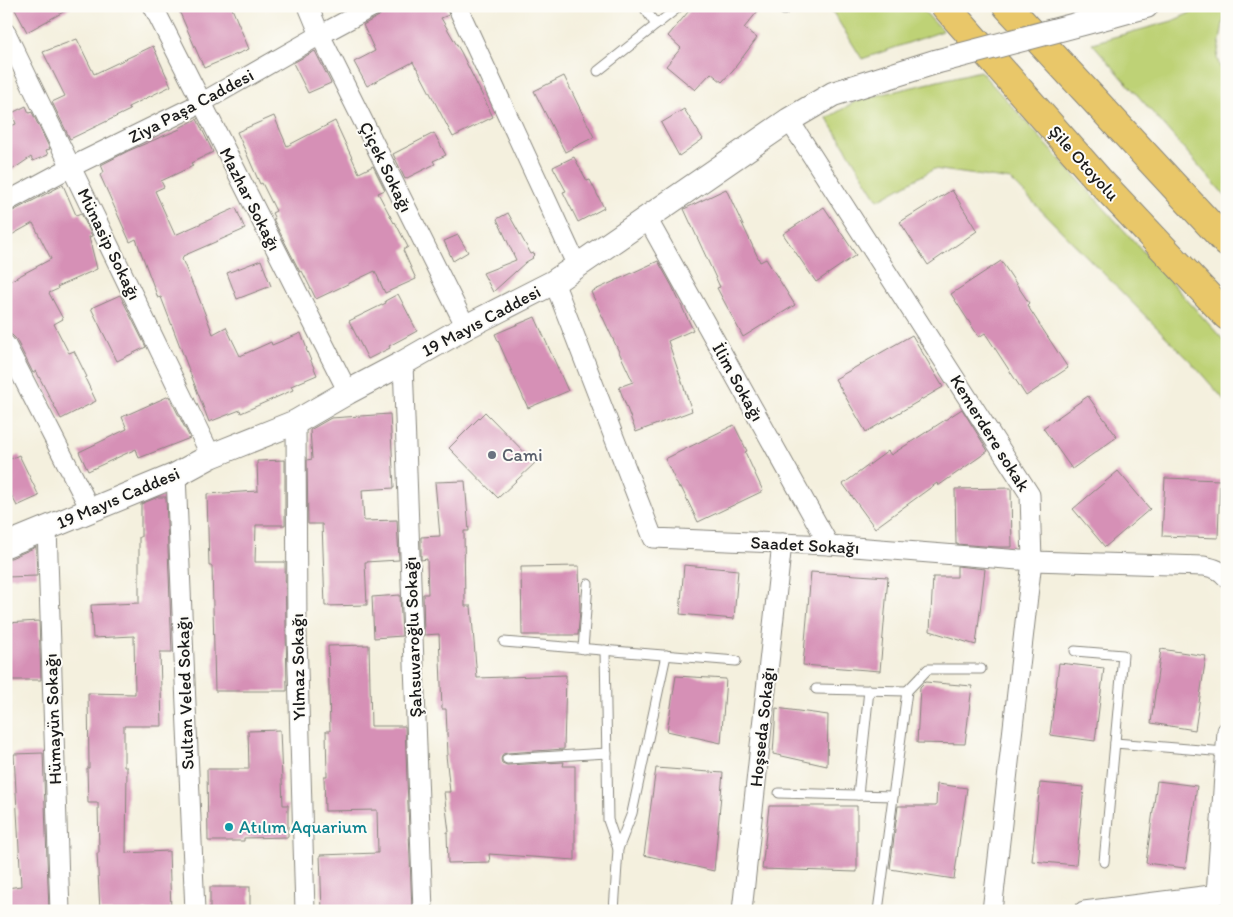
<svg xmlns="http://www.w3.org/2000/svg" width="1233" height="917" font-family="Itim,sans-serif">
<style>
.green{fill:#bed276;stroke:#6d7749}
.building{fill:#d690b6}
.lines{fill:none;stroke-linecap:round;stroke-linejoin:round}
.service-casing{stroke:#88867d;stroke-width:11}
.minor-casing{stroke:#88867d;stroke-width:21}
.tertiary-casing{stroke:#88867d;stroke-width:26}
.trunk-casing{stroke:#88867d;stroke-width:30}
.service{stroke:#fff;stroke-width:9}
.minor{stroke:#fff;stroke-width:19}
.tertiary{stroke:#fff;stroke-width:24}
.trunk{stroke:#e9c769;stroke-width:28}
.tertiary-bridge-casing{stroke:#88867d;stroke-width:26;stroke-linecap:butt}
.tertiary-bridge{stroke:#fff;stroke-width:24}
.worship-dot{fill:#6b7280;stroke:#fdfcf7;stroke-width:2}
.culture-dot{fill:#0f9aa8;stroke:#fdfcf7;stroke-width:2}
.labels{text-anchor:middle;stroke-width:4;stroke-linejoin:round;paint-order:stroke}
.street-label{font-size:18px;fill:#1c1c1c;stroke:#fdfcf7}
.worship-label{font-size:18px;fill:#5b616d;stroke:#fdfcf7;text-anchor:start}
.culture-label{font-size:18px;fill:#0d838f;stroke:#fdfcf7;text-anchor:start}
</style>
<rect width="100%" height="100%" fill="#fdfcf7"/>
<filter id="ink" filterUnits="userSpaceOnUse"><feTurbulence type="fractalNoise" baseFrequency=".02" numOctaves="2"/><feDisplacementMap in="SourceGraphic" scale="10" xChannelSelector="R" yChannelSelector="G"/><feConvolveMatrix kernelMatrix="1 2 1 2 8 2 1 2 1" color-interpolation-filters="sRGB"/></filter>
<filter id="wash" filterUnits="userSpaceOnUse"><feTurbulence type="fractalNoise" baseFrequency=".0096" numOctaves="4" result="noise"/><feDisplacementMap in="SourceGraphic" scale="20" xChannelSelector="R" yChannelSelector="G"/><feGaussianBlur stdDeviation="1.12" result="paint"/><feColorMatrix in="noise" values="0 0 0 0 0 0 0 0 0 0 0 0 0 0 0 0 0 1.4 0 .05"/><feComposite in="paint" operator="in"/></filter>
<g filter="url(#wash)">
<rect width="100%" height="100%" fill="#f4f0de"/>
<!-- green -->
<g class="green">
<path d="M 829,6 L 919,6 L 943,31 L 862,59 Z"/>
<path d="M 1206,6 L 1227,6 L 1227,13 L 1224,18 L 1217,58 L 1227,88 L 1227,198 L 1092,43 L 1172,21 Z"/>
<path d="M 980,71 L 1227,344 L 1227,403 L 1191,362 L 1011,180 L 934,169 L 878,200 L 827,118 L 858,100 Z"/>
</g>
<g id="blocks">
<!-- building -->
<g class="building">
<path d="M 13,6 L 74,6 L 27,32 Z"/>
<path d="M 177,6 L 231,6 L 249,49 L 204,68 Z"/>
<path d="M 404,6 L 446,6 L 449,15 L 441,18 L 461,52 L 493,117 L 453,137 L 417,68 L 416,68 L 413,62 L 367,86 L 354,62 L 375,51 L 363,25 L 379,16 L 384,11 L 385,14 Z"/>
<path d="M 693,6 L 762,6 L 744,28 L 757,38 L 733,70 L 722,82 L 711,73 L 695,90 L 666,66 L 681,48 L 668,36 Z"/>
<path d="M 77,39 L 94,74 L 153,46 L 171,86 L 128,107 L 130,110 L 70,139 L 52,102 L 65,96 L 43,52 Z"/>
<path d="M 315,51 L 331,83 L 308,93 L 293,63 Z"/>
<path d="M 564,76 L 594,137 L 565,152 L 534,91 Z"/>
<path d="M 26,106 L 29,113 L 32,112 L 50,149 L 46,150 L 48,155 L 33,161 L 31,157 L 6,174 L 6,128 L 16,124 L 12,113 Z"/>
<path d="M 684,109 L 703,139 L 679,156 L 661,123 Z"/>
<path d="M 274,116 L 287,146 L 335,121 L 359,173 L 373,166 L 385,190 L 378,193 L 394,223 L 395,222 L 408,247 L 403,250 L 416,279 L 385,293 L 375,271 L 316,299 L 302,271 L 300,272 L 273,219 L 275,219 L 272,213 L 276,211 L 262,183 L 260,184 L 237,132 Z"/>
<path d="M 197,119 L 213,152 L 191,163 L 193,166 L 161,181 L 164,187 L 155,191 L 175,235 L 236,208 L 245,229 L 183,256 L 183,258 L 182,259 L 194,288 L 195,288 L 213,334 L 226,327 L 240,356 L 271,342 L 272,345 L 301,333 L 307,349 L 306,349 L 317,375 L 291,386 L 293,390 L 241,413 L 240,410 L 209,422 L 161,297 L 158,298 L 136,239 L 130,242 L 100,175 L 104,172 L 101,165 L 128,151 L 180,129 L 179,128 Z"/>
<path d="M 434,133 L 446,155 L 433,161 L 435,164 L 405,179 L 393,154 Z"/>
<path d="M 574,157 L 587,181 L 590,180 L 604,208 L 578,222 L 563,192 L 566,191 L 553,167 Z"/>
<path d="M 63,185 L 76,215 L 81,213 L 92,236 L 89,237 L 97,269 L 57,287 L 58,289 L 49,293 L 63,319 L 54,324 L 69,353 L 74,351 L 87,377 L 85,378 L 96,401 L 61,419 L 36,371 L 33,373 L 16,339 L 12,335 L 6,334 L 6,283 L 51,259 L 33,223 L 6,238 L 6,213 L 11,212 Z"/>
<path d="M 726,189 L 760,262 L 766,259 L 795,305 L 743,337 L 717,288 L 720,287 L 684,209 Z"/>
<path d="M 952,190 L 977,231 L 928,265 L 900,222 Z"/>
<path d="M 824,207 L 856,255 L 816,282 L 783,234 Z"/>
<path d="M 508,213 L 531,254 L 534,253 L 535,254 L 532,257 L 533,258 L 526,262 L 493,292 L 483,273 L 516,260 L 497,219 Z"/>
<path d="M 458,235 L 468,252 L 453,261 L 444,241 Z"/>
<path d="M 261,260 L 271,286 L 237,299 L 227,273 Z"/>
<path d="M 658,261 L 672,286 L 693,330 L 668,341 L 692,411 L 636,432 L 619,387 L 633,382 L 591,292 Z"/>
<path d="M 1001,261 L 1029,303 L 1027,305 L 1068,368 L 1026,396 L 985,333 L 979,337 L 951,294 Z"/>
<path d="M 398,294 L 417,331 L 389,346 L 390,348 L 368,359 L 349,321 L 386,303 L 385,301 Z"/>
<path d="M 120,295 L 146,347 L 117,361 L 91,308 Z"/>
<path d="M 535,317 L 568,391 L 528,408 L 495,334 Z"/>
<path d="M 912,335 L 943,387 L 866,432 L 835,379 Z"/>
<path d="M 169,396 L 190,438 L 139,458 L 136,449 L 88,471 L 79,452 L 127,429 L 122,417 Z"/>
<path d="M 1088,396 L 1117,437 L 1072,469 L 1043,428 Z"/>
<path d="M 962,409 L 988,451 L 938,486 L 937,483 L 875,528 L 843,484 L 888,451 L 891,455 Z"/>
<path d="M 485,412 L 535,463 L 498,498 L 449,448 Z"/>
<path d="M 390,414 L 394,488 L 362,490 L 364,521 L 397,520 L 399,560 L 365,562 L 367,605 L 325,606 L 322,524 L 308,524 L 307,460 L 312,459 L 310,430 L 331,418 Z"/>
<path d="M 734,425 L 747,451 L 745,452 L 763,491 L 698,522 L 681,487 L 679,488 L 665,459 Z"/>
<path d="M 19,455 L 39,496 L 17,506 L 6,485 L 6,461 Z"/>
<path d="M 285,460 L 285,525 L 256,525 L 255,562 L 285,562 L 287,691 L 215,691 L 212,566 L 209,566 L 207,494 L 258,491 L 257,461 Z"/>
<path d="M 1118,471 L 1150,509 L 1105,547 L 1073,509 Z"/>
<path d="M 1165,478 L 1220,480 L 1218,538 L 1162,536 Z"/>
<path d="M 465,481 L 469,531 L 464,531 L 465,606 L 471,606 L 477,678 L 566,675 L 564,749 L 507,753 L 503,754 L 501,759 L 502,763 L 507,765 L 564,762 L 563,766 L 575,766 L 575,860 L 489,854 L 490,862 L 448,863 L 447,832 L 449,832 L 444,792 L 450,792 L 446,755 L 448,755 L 446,709 L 442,709 L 439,634 L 424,635 L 423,594 L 428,594 L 427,559 L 421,560 L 421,537 L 440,536 L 435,482 Z"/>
<path d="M 1011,488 L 1012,547 L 997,547 L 956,544 L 955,489 Z"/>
<path d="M 158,497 L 166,497 L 172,652 L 160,652 L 162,726 L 124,726 L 124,767 L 127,767 L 126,853 L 169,851 L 171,911 L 100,911 L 97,853 L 99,853 L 98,803 L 88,803 L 87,768 L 89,768 L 88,693 L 135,694 L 134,636 L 93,638 L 91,605 L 139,603 L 139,537 L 141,537 L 141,504 Z"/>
<path d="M 36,547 L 37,576 L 6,577 L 6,558 L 11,558 Z"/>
<path d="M 684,565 L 738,570 L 734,619 L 680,614 Z"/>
<path d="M 579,566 L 580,610 L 578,635 L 522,635 L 521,567 Z"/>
<path d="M 957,566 L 985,569 L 976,645 L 930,631 L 933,577 L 957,577 Z"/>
<path d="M 811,572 L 888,577 L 880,671 L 803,665 Z"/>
<path d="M 400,595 L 402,636 L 374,638 L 372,597 Z"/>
<path d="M 39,621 L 41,680 L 9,680 L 6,623 Z"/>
<path d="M 369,645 L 371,726 L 405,726 L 412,911 L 322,911 L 320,855 L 378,853 L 377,810 L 325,811 L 324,776 L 327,776 L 326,731 L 330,731 L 328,646 Z"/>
<path d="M 1161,649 L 1206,656 L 1195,730 L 1151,723 Z"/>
<path d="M 1059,663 L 1104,668 L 1095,741 L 1050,735 Z"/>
<path d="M 676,676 L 726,679 L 721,743 L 667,731 Z"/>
<path d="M 925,682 L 972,686 L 965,744 L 917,743 L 920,687 Z"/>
<path d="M 776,708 L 828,715 L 827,766 L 773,754 Z"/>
<path d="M 280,730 L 283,805 L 288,805 L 288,837 L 244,838 L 244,841 L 208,841 L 207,769 L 249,769 L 248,731 Z"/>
<path d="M 43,753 L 49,911 L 11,911 L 7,888 L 21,886 L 14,754 Z"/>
<path d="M 656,768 L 723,773 L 714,871 L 644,855 Z"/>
<path d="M 1157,781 L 1197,786 L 1185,868 L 1146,863 Z"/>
<path d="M 1040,783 L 1084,787 L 1076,865 L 1032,861 Z"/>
<path d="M 937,784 L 967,788 L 954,879 L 890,869 L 898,806 L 936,806 Z"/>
<path d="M 769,806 L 857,806 L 857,872 L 762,869 Z"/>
<rect x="210" y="887" width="40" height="24"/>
</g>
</g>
</g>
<g filter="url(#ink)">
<use href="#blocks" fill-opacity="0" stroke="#88867d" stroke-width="1"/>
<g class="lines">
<defs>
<g id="service">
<path d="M 643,6 L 656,25"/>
<path d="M 780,6 L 784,10"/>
<path d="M 598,71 L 680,6"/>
<path d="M 504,642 L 736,661"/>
<path d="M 583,649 L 588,584"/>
<path d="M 605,650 L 608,820 L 618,849"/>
<path d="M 1075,651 L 1123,655 L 1104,862"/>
<path d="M 816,689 L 907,691"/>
<path d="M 1115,743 L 1225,752"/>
<path d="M 507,759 L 607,753"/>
<path d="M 779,793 L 893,796"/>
<path d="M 858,795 L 869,690"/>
<path d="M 614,911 L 618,849 L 632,813 L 666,655"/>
<path d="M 878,911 L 907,691 L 928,669 L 981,669"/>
</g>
<g id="minor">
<path d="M 153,6 L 348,392"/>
<path d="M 308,6 L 320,35 L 466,327"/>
<path d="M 457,6 L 577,266"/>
<path d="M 6,33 L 211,456"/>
<path d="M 789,120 L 1030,495 L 1032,561 L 992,911"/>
<path d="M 6,202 L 71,167 L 201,103 L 320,35 L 374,6"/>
<path d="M 647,218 L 829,545"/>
<path d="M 554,282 L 653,538 L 829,545 L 1032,561 L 1204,566 C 1214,568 1221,570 1227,578"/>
<path d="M 6,345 L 90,509"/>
<path d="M 403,363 L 423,911"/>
<path d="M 296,422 L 297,635 L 305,911"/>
<path d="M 176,475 L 195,911"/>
<path d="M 47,528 L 60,911"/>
<path d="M 1216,895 L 1227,731"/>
<path d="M 742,911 L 782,543"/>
<path d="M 1084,911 L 1227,893"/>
</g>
<g id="tertiary">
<path d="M 1110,16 L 1146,6"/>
<path d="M 6,545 L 176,475 L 211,456 L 296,422 L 348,392 L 403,363 L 466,327 L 554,282 L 789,120 L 833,94 L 935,62"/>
</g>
<g id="trunk">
<path d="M 945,6 L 1098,179 L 1227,316"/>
<path d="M 1007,6 L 1227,243"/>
</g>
</defs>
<!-- service casing -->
<use href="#service" class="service-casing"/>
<!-- minor casing -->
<use href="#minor" class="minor-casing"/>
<!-- tertiary casing -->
<use href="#tertiary" class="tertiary-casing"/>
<!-- trunk casing -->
<use href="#trunk" class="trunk-casing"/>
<!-- service -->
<use href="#service" class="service"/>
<!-- minor -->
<use href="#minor" class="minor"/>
<!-- tertiary -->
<use href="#tertiary" class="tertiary"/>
<!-- trunk -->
<use href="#trunk" class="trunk"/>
<defs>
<path id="tertiary-bridge" d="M 935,62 L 1110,16"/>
</defs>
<!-- tertiary-bridge casing -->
<use href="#tertiary-bridge" class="tertiary-bridge-casing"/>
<!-- tertiary-bridge -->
<use href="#tertiary-bridge" class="tertiary-bridge"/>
</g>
</g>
<!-- markers -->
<circle class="worship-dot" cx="492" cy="455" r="5"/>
<circle class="culture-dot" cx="229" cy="827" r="5"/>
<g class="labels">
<!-- street labels -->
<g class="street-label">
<text transform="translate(191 106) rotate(-28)" y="6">Ziya Paşa Caddesi</text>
<text transform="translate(1084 163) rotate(48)" y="6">Şile Otoyolu</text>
<text transform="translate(386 167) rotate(64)" y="6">Çiçek Sokağı</text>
<text transform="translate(250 199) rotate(63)" y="6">Mazhar Sokağı</text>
<text transform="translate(109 244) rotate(64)" y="6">Münasip Sokağı</text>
<text transform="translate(481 321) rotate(-28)" y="6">19 Mayıs Caddesi</text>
<text transform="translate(738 382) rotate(61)" y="6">İlim Sokağı</text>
<text transform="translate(990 433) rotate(58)" y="6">Kemerdere sokak</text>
<text transform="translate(118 498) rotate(-23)" y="6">19 Mayıs Caddesi</text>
<text transform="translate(805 545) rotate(3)" y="6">Saadet Sokağı</text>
<text transform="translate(413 637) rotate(-92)" y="6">Şahsuvaroğlu Sokağı</text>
<text transform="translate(298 667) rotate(-91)" y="6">Yılmaz Sokağı</text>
<text transform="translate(185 693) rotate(-92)" y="6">Sultan Veled Sokağı</text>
<text transform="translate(53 719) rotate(-92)" y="6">Hümayün Sokağı</text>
<text transform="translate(762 727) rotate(-84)" y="6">Hoşseda Sokağı</text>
</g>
<!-- worship labels -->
<g class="worship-label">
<text x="502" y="461">Cami</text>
</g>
<!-- culture labels -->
<g class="culture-label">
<text x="239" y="833">Atılım Aquarium</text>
</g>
</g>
<!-- margin -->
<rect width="1233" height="917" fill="none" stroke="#fdfcf7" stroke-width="25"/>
</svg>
